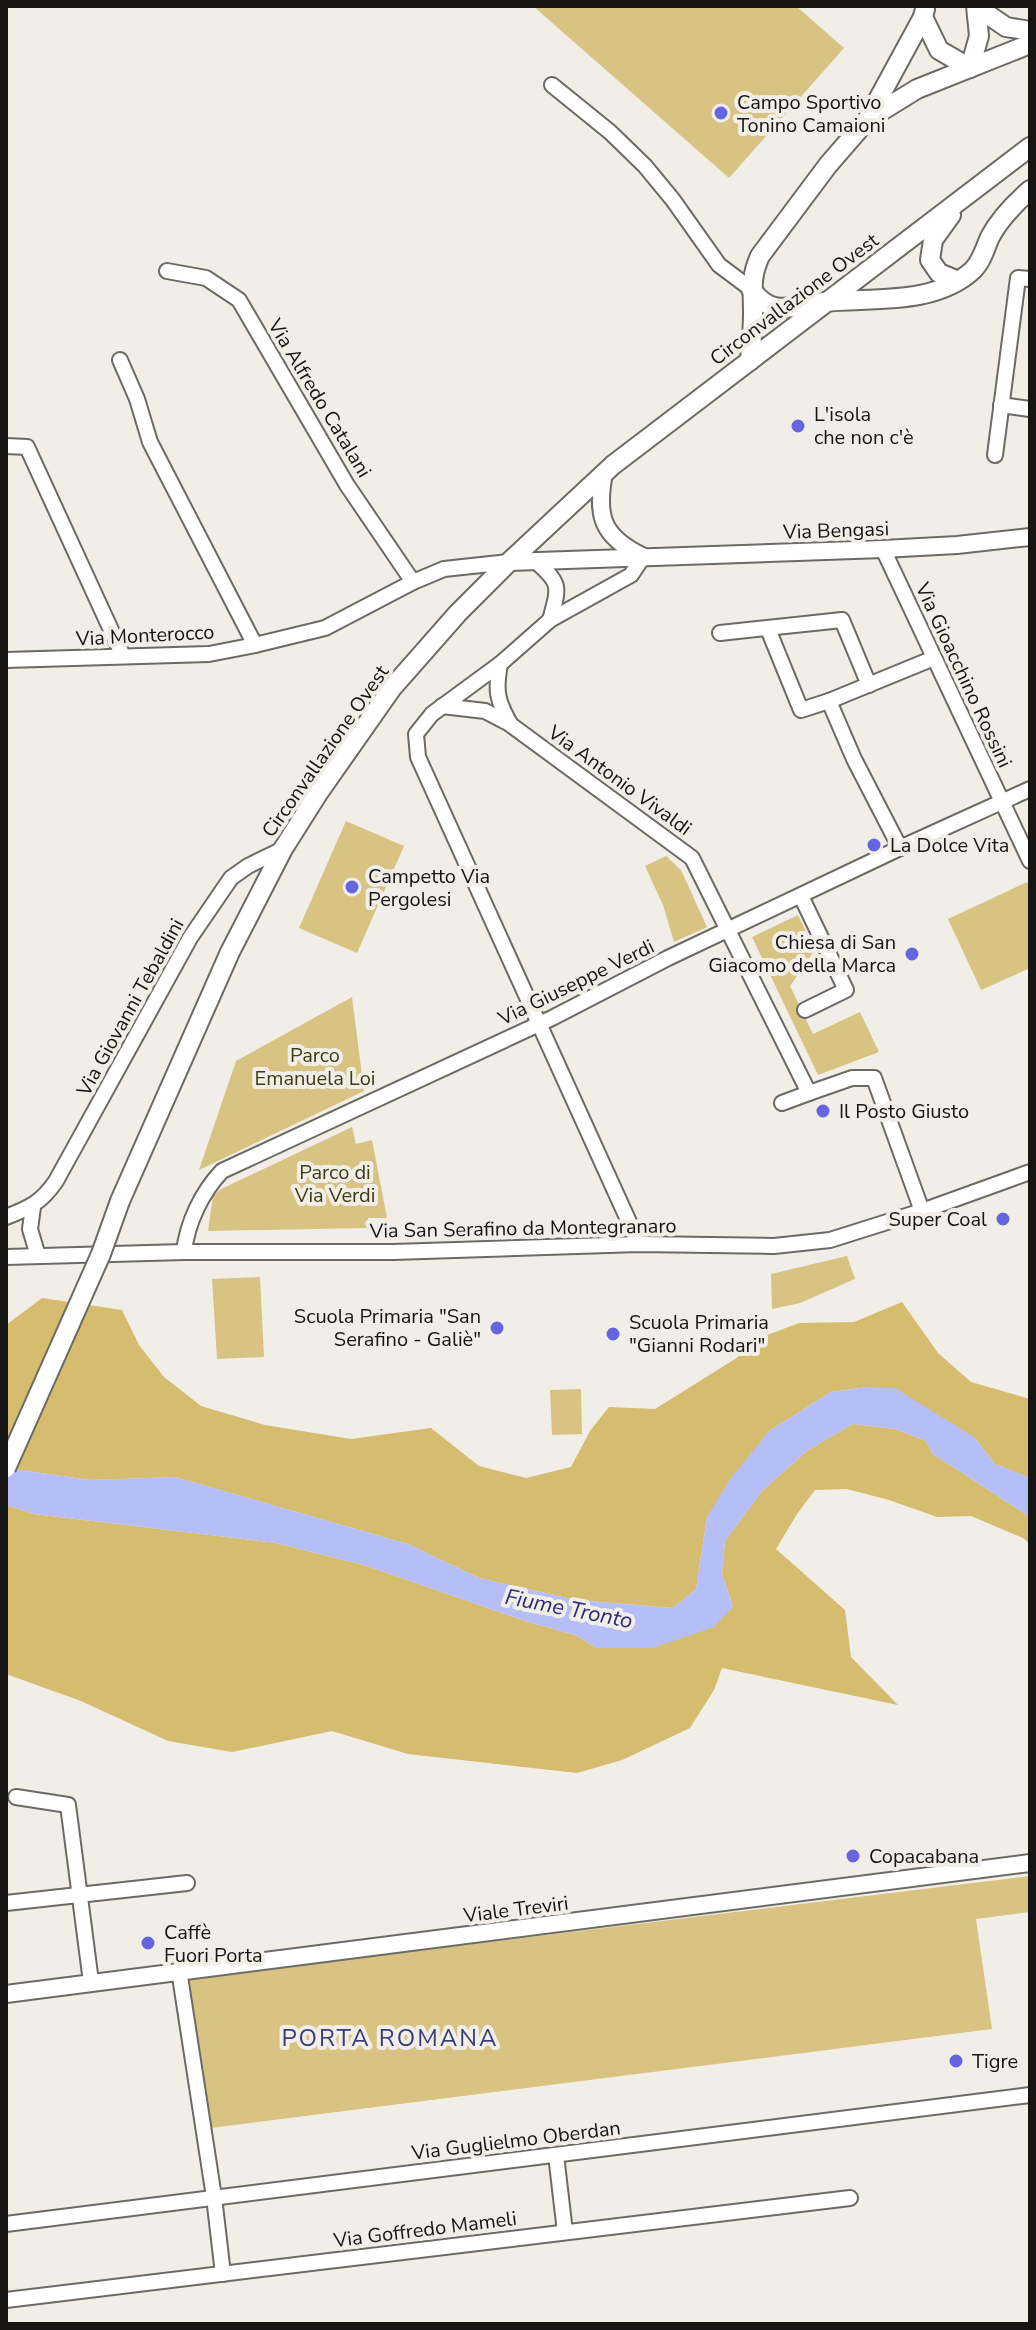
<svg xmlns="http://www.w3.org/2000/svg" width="1036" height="2330" font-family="'Nunito Sans',sans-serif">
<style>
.green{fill:#d8c383}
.forest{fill:#d5bc6e}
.water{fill:#b6bef8}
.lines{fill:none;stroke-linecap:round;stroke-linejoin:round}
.minor-casing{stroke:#6c6a64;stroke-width:18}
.tertiary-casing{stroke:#6c6a64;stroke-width:20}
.secondary-casing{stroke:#6c6a64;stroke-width:22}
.minor{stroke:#fff;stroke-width:14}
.tertiary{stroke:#fff;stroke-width:16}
.secondary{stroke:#fff;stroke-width:18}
.secondary-bridge-casing{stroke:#6c6a64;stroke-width:22;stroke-linecap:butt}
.secondary-bridge{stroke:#fff;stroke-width:18}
.poi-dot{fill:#6566df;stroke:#f0eee7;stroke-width:3}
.labels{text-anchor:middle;stroke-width:8;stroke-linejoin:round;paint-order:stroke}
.poi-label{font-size:20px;fill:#161513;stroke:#f0eee7;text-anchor:start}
.street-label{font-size:20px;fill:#161513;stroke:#f0eee7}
.park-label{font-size:20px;fill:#433916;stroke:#f0eee7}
.water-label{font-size:22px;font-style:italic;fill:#2f2c7d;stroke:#f0eee7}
.quarter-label{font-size:24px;letter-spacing:2px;fill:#3a3c78;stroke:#f0eee7}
</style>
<rect width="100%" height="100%" fill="#f0eee7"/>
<!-- green -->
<g class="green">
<path d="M 533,6 L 796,6 L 844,48 L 729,178 Z"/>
<path d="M 346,821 L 404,846 L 357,953 L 299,928 Z"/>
<path d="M 666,856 L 681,870 L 707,927 L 674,942 L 663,905 L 645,866 Z"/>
<path d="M 1027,882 L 1030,888 L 1030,968 L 981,990 L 948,919 Z"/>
<path d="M 798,915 L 815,950 L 790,986 L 813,1034 L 860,1012 L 879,1052 L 818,1075 L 752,937 Z"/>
<path d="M 352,997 L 364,1091 L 199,1170 L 236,1061 Z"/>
<path d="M 352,1127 L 356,1144 L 372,1140 L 387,1218 L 368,1218 L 367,1228 L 208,1231 L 213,1196 L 221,1189 Z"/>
<path d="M 847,1256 L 855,1279 L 800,1303 L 772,1309 L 771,1274 Z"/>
<path d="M 260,1277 L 264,1357 L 217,1359 L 212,1279 Z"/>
<path d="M 581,1389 L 582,1434 L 552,1435 L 550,1390 Z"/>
<path d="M 1030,1876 L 1030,1912 L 976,1919 L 992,2029 L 211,2128 L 186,1979 Z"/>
</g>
<!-- forest -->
<g class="forest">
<path d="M 42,1298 L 122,1310 L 139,1345 L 164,1377 L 201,1406 L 265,1425 L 351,1439 L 431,1428 L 479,1466 L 526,1478 L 571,1467 L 590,1431 L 609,1407 L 655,1409 L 735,1359 L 762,1337 L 799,1323 L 854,1322 L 902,1302 L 938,1353 L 971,1382 L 1030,1399 L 1030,1478 L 995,1464 L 974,1437 L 867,1387 L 831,1392 L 769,1431 L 707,1517 L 696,1589 L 673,1608 L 576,1600 L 479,1578 L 408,1544 L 175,1477 L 90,1480 L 6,1468 L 6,1325 Z"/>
<path d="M 853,1424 L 895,1429 L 926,1441 L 933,1454 L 1030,1517 L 1030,1544 L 1023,1538 L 971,1516 L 937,1517 L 889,1500 L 847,1489 L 815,1490 L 797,1514 L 776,1549 L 845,1610 L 851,1657 L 898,1705 L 722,1668 L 714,1690 L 690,1728 L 622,1760 L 577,1773 L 408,1754 L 332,1731 L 232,1752 L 168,1741 L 81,1701 L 6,1674 L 6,1505 L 34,1514 L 276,1543 L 367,1566 L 528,1622 L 575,1635 L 597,1648 L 733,1607 L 722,1574 L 725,1541 L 762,1491 L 808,1450 Z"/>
</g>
<!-- water -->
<path class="water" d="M 867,1387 L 895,1388 L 974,1437 L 995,1464 L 1030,1478 L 1030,1517 L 933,1454 L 926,1441 L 895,1429 L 853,1424 L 808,1450 L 762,1491 L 725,1541 L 722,1574 L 733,1607 L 714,1627 L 653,1648 L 597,1648 L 575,1635 L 528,1622 L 367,1566 L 276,1543 L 34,1514 L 6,1505 L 6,1468 L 90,1480 L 175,1477 L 408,1544 L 479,1578 L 576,1600 L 673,1608 L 696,1589 L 707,1517 L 730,1479 L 769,1431 L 831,1392 Z"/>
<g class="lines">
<defs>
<g id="minor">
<path d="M 552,85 L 610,132 L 645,166 L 673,200 L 719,265 L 751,289"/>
<path d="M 167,271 L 206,278 L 239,300 L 347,485 L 413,582"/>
<path d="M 120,360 L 137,399 L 150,442 L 255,645"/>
<path d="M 1001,405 L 1030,409"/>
<path d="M 6,446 L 27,447 L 123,656"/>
<path d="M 995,455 L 1018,278 L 1030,279"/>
<path d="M 883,549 L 1030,861"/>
<path d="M 535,561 C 562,584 559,587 550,620"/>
<path d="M 768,629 L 801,710 L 829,701 L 934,658"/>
<path d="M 720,633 L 842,620 L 869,685"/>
<path d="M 6,660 L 209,654 L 255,645 L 325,628 L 413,582 L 444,569 L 509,562"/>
<path d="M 500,664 C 495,691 497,701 511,725 L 692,858 L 809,1093 L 852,1078 L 874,1078 L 922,1211"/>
<path d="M 829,701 L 854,759 L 900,848"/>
<path d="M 442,706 L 485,711 L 510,724"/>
<path d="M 801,896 L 846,990 L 805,1010"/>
<path d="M 782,1103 L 809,1093"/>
<path d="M 33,1207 L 30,1229 L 38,1256"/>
<path d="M 6,1217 C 29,1208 41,1203 56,1181 L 190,938 L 231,878 L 248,866 L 283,849"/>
<path d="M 639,1244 L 418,757 L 416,734 L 432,714 L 500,664 L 550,620 L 631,575 L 643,557"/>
<path d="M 184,1252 C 187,1223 202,1192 222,1171 L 552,1018 L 668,958 L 900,848 L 1030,789"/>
<path d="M 6,1257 L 184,1252 L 393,1252 L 639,1244 L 774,1246 L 830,1240 L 922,1211 L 1030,1172"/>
<path d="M 16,1797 L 68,1805 L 91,1982"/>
<path d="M 6,1903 L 187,1883"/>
<path d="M 179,1970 L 214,2197 L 223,2274"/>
<path d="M 556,2155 L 565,2232"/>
<path d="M 6,2224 L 1030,2095"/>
<path d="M 6,2300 L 850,2198"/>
</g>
<g id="tertiary">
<path d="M 604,473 C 596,515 601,536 642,556"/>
<path d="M 509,562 L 883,549 L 957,545 L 1030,537"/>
<path d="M 6,1994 L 1030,1863"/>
</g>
<g id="secondary">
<path d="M 977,7 L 1006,27 L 1030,31"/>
<path d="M 925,9 L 923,17 L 939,50 L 970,68"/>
<path d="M 970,68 L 979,36 L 976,6"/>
<path d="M 870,118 L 917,89 L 1030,44"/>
<path d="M 951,215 L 933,240 L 930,260 L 939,273 L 956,280"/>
<path d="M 751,289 C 757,297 764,305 775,307 C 791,310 808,304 824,302 C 872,297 934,306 973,270 C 982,261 985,248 990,237 C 1000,218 1014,204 1030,190"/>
<path d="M 750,361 C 751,345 753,330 753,314 C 753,290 750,278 760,256 L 828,165 L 867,120 L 923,17"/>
<path d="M 120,1201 L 230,952 L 283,849 L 319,792 L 392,688 L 458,613 L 509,562 L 613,465 L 1030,147"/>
</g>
</defs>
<!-- minor casing -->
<use href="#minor" class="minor-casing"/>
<!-- tertiary casing -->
<use href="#tertiary" class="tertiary-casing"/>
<!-- secondary casing -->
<use href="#secondary" class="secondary-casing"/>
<!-- minor -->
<use href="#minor" class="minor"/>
<!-- tertiary -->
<use href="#tertiary" class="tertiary"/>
<!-- secondary -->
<use href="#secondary" class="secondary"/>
<defs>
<path id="secondary-bridge" d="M 6,1468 L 101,1254 L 120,1201"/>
</defs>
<!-- secondary-bridge casing -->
<use href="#secondary-bridge" class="secondary-bridge-casing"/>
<!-- secondary-bridge -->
<use href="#secondary-bridge" class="secondary-bridge"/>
</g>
<!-- markers -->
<g class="poi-dot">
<circle cx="721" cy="113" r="8"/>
<circle cx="798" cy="426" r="8"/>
<circle cx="874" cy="845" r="8"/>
<circle cx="352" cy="887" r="8"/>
<circle cx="912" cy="954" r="8"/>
<circle cx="823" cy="1111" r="8"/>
<circle cx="1003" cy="1219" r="8"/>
<circle cx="497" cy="1328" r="8"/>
<circle cx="613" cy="1334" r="8"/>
<circle cx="853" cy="1856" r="8"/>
<circle cx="148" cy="1943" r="8"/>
<circle cx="956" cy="2061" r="8"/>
</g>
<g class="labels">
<!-- poi labels -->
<g class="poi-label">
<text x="737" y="109">Campo Sportivo<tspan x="737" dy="23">Tonino Camaioni</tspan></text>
<text x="814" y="421">L'isola<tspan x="814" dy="23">che non c'è</tspan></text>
<text x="890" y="852">La Dolce Vita</text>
<text x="368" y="883">Campetto Via<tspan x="368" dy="23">Pergolesi</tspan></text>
<text x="896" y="949" text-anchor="end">Chiesa di San<tspan x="896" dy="23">Giacomo della Marca</tspan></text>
<text x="839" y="1118">Il Posto Giusto</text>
<text x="987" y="1226" text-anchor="end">Super Coal</text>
<text x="481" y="1323" text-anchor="end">Scuola Primaria "San<tspan x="481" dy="23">Serafino - Galiè"</tspan></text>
<text x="629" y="1329">Scuola Primaria<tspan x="629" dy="23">"Gianni Rodari"</tspan></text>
<text x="869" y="1863">Copacabana</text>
<text x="164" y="1939">Caffè<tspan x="164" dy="23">Fuori Porta</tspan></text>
<text x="972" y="2068">Tigre</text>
</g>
<!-- street labels -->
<g class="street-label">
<text transform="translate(794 299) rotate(-37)" y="7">Circonvallazione Ovest</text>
<text transform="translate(320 398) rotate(59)" y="7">Via Alfredo Catalani</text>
<text transform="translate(836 530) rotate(-2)" y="7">Via Bengasi</text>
<text transform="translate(145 635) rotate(-3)" y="7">Via Monterocco</text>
<text transform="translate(964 675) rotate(65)" y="7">Via Gioacchino Rossini</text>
<text transform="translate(325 751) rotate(-55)" y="7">Circonvallazione Ovest</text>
<text transform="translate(620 780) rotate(36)" y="7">Via Antonio Vivaldi</text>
<text transform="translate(576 982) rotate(-26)" y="7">Via Giuseppe Verdi</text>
<text transform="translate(130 1007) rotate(-61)" y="7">Via Giovanni Tebaldini</text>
<text transform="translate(523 1228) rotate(-1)" y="7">Via San Serafino da Montegranaro</text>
<text transform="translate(516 1909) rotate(-7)" y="7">Viale Treviri</text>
<text transform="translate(516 2140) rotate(-7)" y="7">Via Guglielmo Oberdan</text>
<text transform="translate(425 2229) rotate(-7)" y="7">Via Goffredo Mameli</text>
</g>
<!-- park labels -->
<g class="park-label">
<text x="315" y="1062">Parco<tspan x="315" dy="23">Emanuela Loi</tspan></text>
<text x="335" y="1179">Parco di<tspan x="335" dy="23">Via Verdi</tspan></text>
</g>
<!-- water labels -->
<g class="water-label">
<text transform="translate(569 1608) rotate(11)" y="8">Fiume Tronto</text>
</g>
<!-- quarter labels -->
<g class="quarter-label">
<text x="390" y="2046">PORTA ROMANA</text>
</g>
</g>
<!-- border -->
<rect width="1036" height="2330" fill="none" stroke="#161513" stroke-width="16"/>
</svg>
